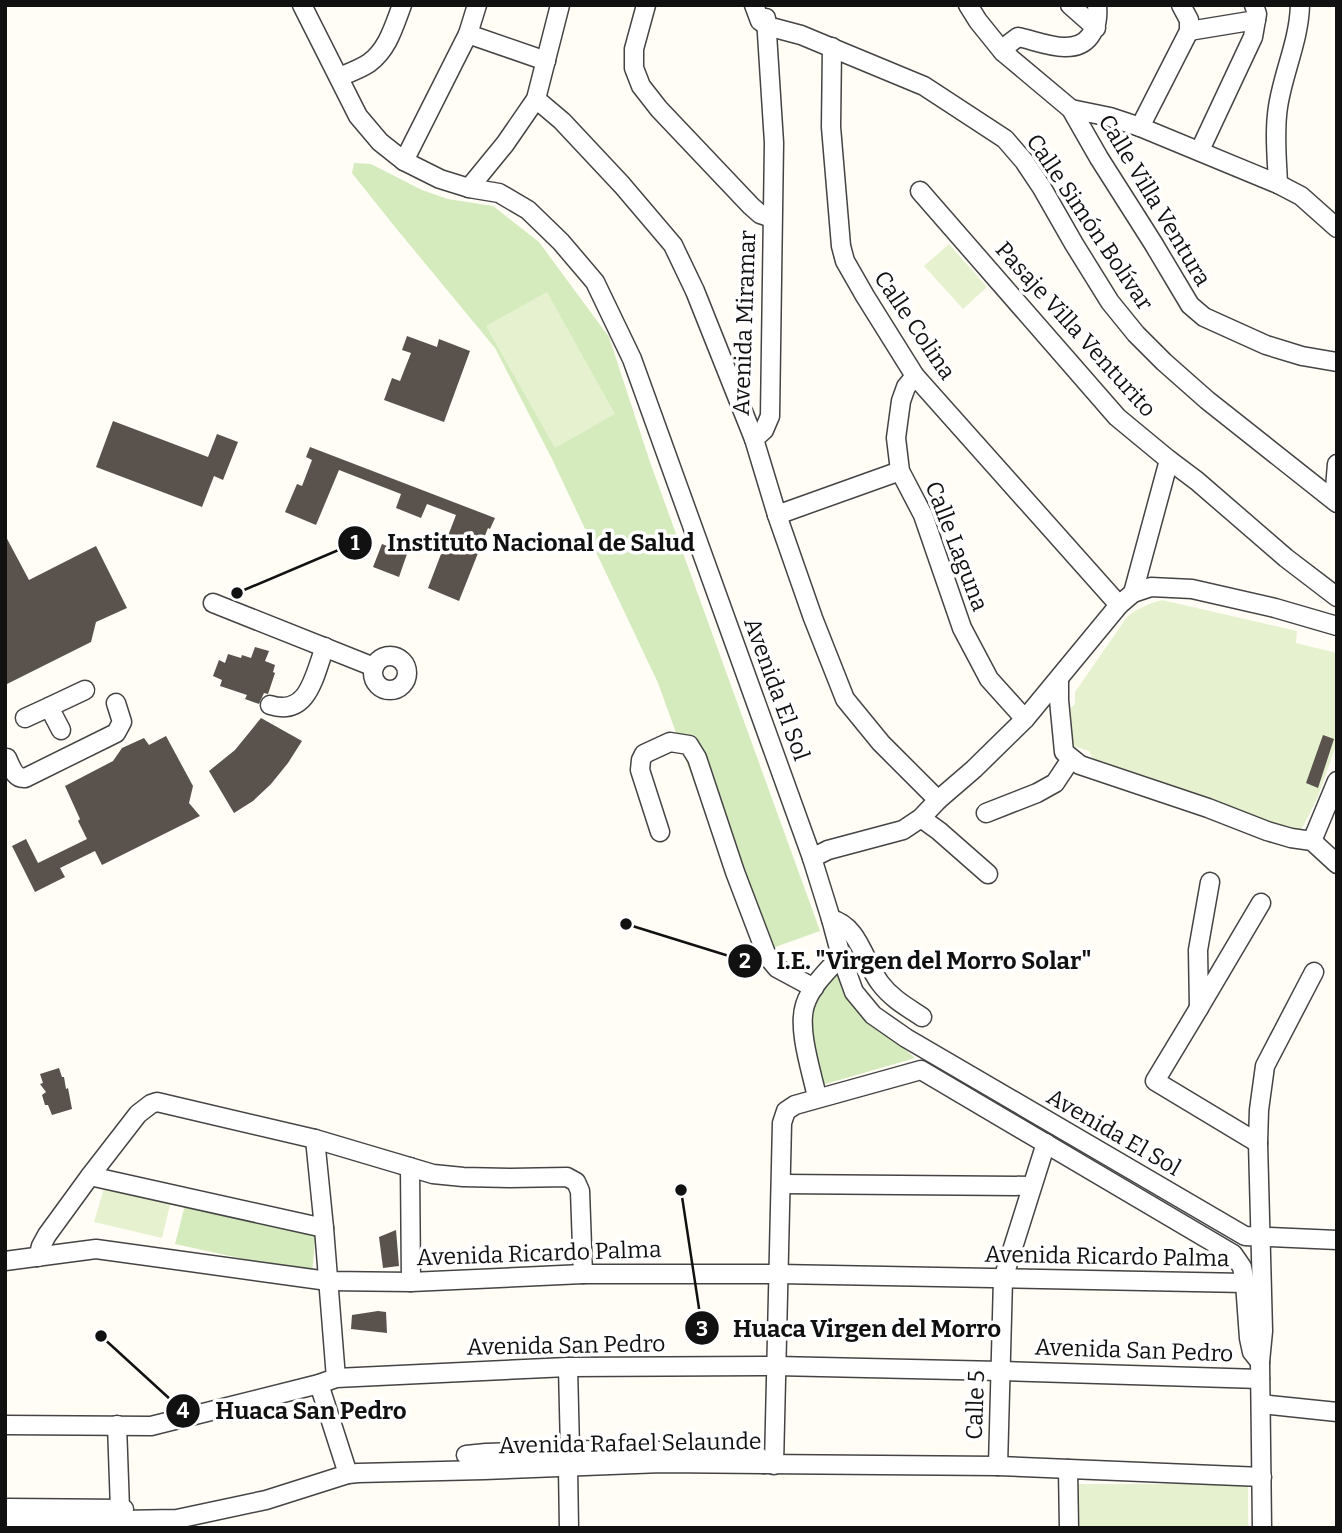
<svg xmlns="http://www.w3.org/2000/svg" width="1342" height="1533" font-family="Bitter,serif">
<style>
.green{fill:#d5ebbd}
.pitch{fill:#e6f2cf}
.building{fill:#5a524d}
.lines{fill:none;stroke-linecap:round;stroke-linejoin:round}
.minor-casing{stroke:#444;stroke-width:21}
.minor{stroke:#fff;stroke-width:18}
.labels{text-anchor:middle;stroke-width:7;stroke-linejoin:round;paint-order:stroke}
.street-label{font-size:23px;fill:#111;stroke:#fff}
.leader{fill:none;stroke:#111;stroke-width:2.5}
.callout-dot{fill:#111;stroke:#fff;stroke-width:2.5}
.mark-label{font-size:21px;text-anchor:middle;font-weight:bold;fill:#fff}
.callout-label{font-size:24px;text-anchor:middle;font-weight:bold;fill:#111;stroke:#fff;stroke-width:7;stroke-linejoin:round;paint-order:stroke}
</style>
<rect width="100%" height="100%" fill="#fffdf5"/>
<!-- green -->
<g class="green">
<path d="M 354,163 L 371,164 L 422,190 L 448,199 L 493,206 L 539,242 L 609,337 L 650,462 L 820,931 L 756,954 L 658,683 L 552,459 L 495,348 L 395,227 L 352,173 Z"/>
<path d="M 837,972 L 843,992 L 866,1017 L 915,1058 L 822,1085 C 817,1063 807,1038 811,1014 C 814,1001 828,983 837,972 Z"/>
<path d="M 186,1201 L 316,1230 L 312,1274 L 175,1244 Z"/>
</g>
<!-- pitch -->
<g class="pitch">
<path d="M 949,244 L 987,287 L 963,309 L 924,266 Z"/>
<path d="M 547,292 L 615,414 L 555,448 L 486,326 Z"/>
<path d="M 1162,600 L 1297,631 L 1296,643 L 1337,653 L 1337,743 L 1317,799 L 1299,834 L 1096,765 L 1089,751 L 1070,745 L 1071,708 L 1075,704 L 1075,692 L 1127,617 C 1138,608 1148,604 1162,600 Z"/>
<path d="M 105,1185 L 171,1201 L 162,1238 L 94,1222 Z"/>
<rect x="1077" y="1484" width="171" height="44"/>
</g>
<!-- building -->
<g class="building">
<path d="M 407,336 L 437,347 L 439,339 L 470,351 L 444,422 L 384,400 L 392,378 L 400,381 L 411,353 L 402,350 Z"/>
<path d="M 113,421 L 208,457 L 217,434 L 238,442 L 223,480 L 214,476 L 202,507 L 96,467 Z"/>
<path d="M 310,447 L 495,518 L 490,529 L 488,528 L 459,601 L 428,588 L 456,515 L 427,504 L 421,518 L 396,508 L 401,494 L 339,470 L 316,525 L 285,512 L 297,484 L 302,486 L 312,460 L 306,457 Z"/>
<path d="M 5,535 L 29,580 L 96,546 L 127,608 L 96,622 L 91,642 L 5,685 Z"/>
<path d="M 382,544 L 407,554 L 399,577 L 373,567 Z"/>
<path d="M 255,647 L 269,651 L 265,661 L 275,665 L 273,672 L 275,673 L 268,694 L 264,693 L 259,704 L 245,699 L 247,695 L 220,686 L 222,680 L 213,676 L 219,660 L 225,663 L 228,654 L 241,658 L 242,655 L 251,658 Z"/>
<path d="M 261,718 L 302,741 L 288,763 L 271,784 L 253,801 L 234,813 L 209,771 L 235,750 Z"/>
<path d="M 1323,735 L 1334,739 L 1318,788 L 1306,783 Z"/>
<path d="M 166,736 L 193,786 L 189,803 L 200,816 L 102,865 L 95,851 L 60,868 L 65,877 L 35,892 L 12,846 L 26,839 L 38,863 L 87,839 L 78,821 L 80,819 L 65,786 L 113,761 L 122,748 L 144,738 L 149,745 Z"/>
<path d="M 59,1068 L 62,1077 L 64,1077 L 66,1089 L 68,1088 L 72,1109 L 52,1115 L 48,1105 L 45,1105 L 42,1095 L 46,1092 L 40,1084 L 43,1083 L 40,1074 Z"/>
<path d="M 396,1230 L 399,1266 L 383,1268 L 379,1237 Z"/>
<path d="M 378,1311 L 386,1312 L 387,1333 L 351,1329 L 352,1315 Z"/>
</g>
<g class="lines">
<defs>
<g id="minor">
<path d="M 302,5 L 358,116 L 380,142 L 404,161 L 440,179 L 469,188 L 499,193 L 528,210 L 561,242 L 595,282 L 632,359 L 812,858 L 831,919 L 841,956 L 854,992 L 873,1015 L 906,1038 L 1245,1236 L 1337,1240"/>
<path d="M 646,5 L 634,49 L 634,68 L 641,86 L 659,109 L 751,206 L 760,214 L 772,218"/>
<path d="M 754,5 L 760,21 L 767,26 L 801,35 L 924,86 L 1005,139 L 1024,161 L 1042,188 L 1074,244 L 1110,302 L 1136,334 L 1164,362 L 1207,400 L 1337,503"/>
<path d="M 968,5 L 978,21 L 1003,52 L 1071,109 L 1099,158 L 1153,243 L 1190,305 L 1204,317 L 1266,345 L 1302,356 L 1337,362"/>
<path d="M 1070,5 L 1096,28"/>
<path d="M 1189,31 L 1256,20"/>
<path d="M 468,34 L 546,61"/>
<path d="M 832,47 L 831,127 L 841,246 L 845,261 L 865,296 L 915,376 L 1119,605"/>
<path d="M 1003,52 L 1010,43 L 1018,37 C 1039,41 1074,58 1090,36 C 1097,26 1098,18 1097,5"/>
<path d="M 339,77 C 349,73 360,69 369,63 C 388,49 394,26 402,5"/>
<path d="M 536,99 L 562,121 L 622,185 L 673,245 L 695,291 L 754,439 L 777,515 L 813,618 L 845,699 L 881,743 L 938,800"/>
<path d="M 1071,109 L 1110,117 L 1140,127 L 1278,184 L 1301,196 L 1337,228"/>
<path d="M 1140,127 L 1189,31 L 1189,20 L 1181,5"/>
<path d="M 1200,150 L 1253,37 L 1257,14 L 1254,5"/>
<path d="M 404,161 L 468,34 L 477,5"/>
<path d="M 1278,184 C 1277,159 1274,132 1278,107 C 1283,73 1299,41 1300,5"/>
<path d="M 469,188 L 505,144 L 536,99 L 560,5"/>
<path d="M 920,191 L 1117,417 L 1169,460 L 1197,481 L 1286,558 L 1337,597"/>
<path d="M 915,376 L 906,387 L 901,401 L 896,438 L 900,471 L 923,515 L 962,628 L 989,679 L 1025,719"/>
<path d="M 754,439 L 764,430 L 770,416 L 774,143 L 766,18"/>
<path d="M 1334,500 L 1337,464"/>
<path d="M 777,515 L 900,471"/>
<path d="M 1133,593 L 1169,460"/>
<path d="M 213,603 L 374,667"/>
<circle cx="390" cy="673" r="17"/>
<path d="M 1059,679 L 1059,700 L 1064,752 L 1080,765 L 1208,808 L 1267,831 L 1291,838 L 1312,841 L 1337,864"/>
<path d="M 270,705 C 309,717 314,675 325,647"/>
<path d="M 49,707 L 85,690"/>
<path d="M 25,718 L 49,707 L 61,730"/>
<path d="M 7,758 C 11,766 14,779 25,778 L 116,733 L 122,722 L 116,703"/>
<path d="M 986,813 L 1037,793 L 1055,783 L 1071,759"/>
<path d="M 921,818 L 939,831 L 988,874"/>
<path d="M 660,832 L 640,770 L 641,760 L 644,754 L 670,742 L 689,745 L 697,758 L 735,872 L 767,956 L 777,968 L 814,988"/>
<path d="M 1312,841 L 1337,781"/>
<path d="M 812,858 L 828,850 L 903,830 L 921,818 L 938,800 L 974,769 L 1025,719 L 1119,605 L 1133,593 L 1151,587 L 1192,589 L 1275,608 L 1337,626"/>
<path d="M 1210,882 L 1198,950 L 1199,1008 L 1261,903"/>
<path d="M 831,919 C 859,926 864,962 880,983 C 891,998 907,1007 922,1017"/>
<path d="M 1199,1008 L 1155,1081 L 1258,1143"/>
<path d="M 817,1097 C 812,1073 797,1029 805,1005 C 811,986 827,971 841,956"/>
<path d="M 315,1139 L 324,1228 L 336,1378"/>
<path d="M 410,1167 L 411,1282"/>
<path d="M 90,1176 L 324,1228"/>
<path d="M 782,1184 L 1032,1186"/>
<path d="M 38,1257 L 41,1246 L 47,1235 L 90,1176 L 138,1114 L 151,1104 L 157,1102 L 315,1139 L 433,1174 L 463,1177 L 510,1178 L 567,1177 L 576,1182 L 580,1191 L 583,1274"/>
<path d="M 5,1261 L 96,1249 L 328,1281 L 411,1282 L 583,1274 L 779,1274 L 1245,1283"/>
<path d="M 568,1367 L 570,1450"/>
<path d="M 319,1384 L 348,1474"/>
<path d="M 1261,1404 L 1337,1412"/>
<path d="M 5,1425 L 151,1426 L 319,1384 L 336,1378 L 568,1367 L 776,1366 L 1000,1371 L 1260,1379"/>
<path d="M 117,1425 L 120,1509"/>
<path d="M 466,1455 L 486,1453 L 570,1450 L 746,1452 L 758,1456 L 764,1464"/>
<path d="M 774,1465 L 782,1123 L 786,1111 L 795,1105 L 921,1070 L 1233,1254 L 1242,1267 L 1245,1283 L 1249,1338 L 1252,1352 L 1260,1362"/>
<path d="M 998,1466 L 1003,1279 L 1046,1143"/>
<path d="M 568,1467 L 569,1528"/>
<path d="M 1068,1469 L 1069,1528"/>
<path d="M 8,1508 L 124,1509"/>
<path d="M 5,1522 L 177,1519 L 266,1500 L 348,1474 L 358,1473 L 484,1470 L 662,1463 L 998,1466 L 1262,1477"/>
<path d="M 1262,1528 L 1260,1362 L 1263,1331 L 1258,1143 L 1259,1110 L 1265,1066 L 1314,972"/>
</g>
</defs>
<!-- minor casing -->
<use href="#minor" class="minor-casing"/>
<!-- minor -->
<use href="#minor" class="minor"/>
</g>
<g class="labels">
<!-- street labels -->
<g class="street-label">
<text transform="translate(1155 200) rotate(59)" y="8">Calle Villa Ventura</text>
<text transform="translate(1090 222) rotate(56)" y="8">Calle Simón Bolívar</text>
<text transform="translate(744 323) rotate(-88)" y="8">Avenida Miramar</text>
<text transform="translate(915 325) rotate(56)" y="8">Calle Colina</text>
<text transform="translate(1076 329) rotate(48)" y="8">Pasaje Villa Venturito</text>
<text transform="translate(957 546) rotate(69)" y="8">Calle Laguna</text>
<text transform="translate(777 689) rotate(70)" y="8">Avenida El Sol</text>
<text transform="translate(1114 1132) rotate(30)" y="8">Avenida El Sol</text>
<text transform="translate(539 1253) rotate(-2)" y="8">Avenida Ricardo Palma</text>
<text transform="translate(1107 1256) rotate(1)" y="8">Avenida Ricardo Palma</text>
<text transform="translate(566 1345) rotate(-1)" y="8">Avenida San Pedro</text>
<text transform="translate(1134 1350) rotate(2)" y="8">Avenida San Pedro</text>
<text transform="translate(975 1405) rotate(-88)" y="8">Calle 5</text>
<text transform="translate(630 1443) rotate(-1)" y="8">Avenida Rafael Selaunde</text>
</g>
</g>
<!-- callouts -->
<path class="leader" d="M237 593L355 543M626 924L745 961M681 1190L702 1328M101 1336L183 1411"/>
<g class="callout-dot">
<circle cx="237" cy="593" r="7"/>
<circle cx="626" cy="924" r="7"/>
<circle cx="681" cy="1190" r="7"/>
<circle cx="101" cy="1336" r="7"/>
<circle cx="355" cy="543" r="18"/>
<circle cx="745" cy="961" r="18"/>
<circle cx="702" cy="1328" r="18"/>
<circle cx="183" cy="1411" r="18"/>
</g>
<g class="mark-label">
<text x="355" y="550">1</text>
<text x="745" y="968">2</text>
<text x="702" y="1336">3</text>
<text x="183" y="1418">4</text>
</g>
<g class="callout-label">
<text x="541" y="551">Instituto Nacional de Salud</text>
<text x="934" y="969">I.E. "Virgen del Morro Solar"</text>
<text x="867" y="1337">Huaca Virgen del Morro</text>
<text x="311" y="1419">Huaca San Pedro</text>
</g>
<!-- border -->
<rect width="1342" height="1533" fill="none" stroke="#111111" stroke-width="14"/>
</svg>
